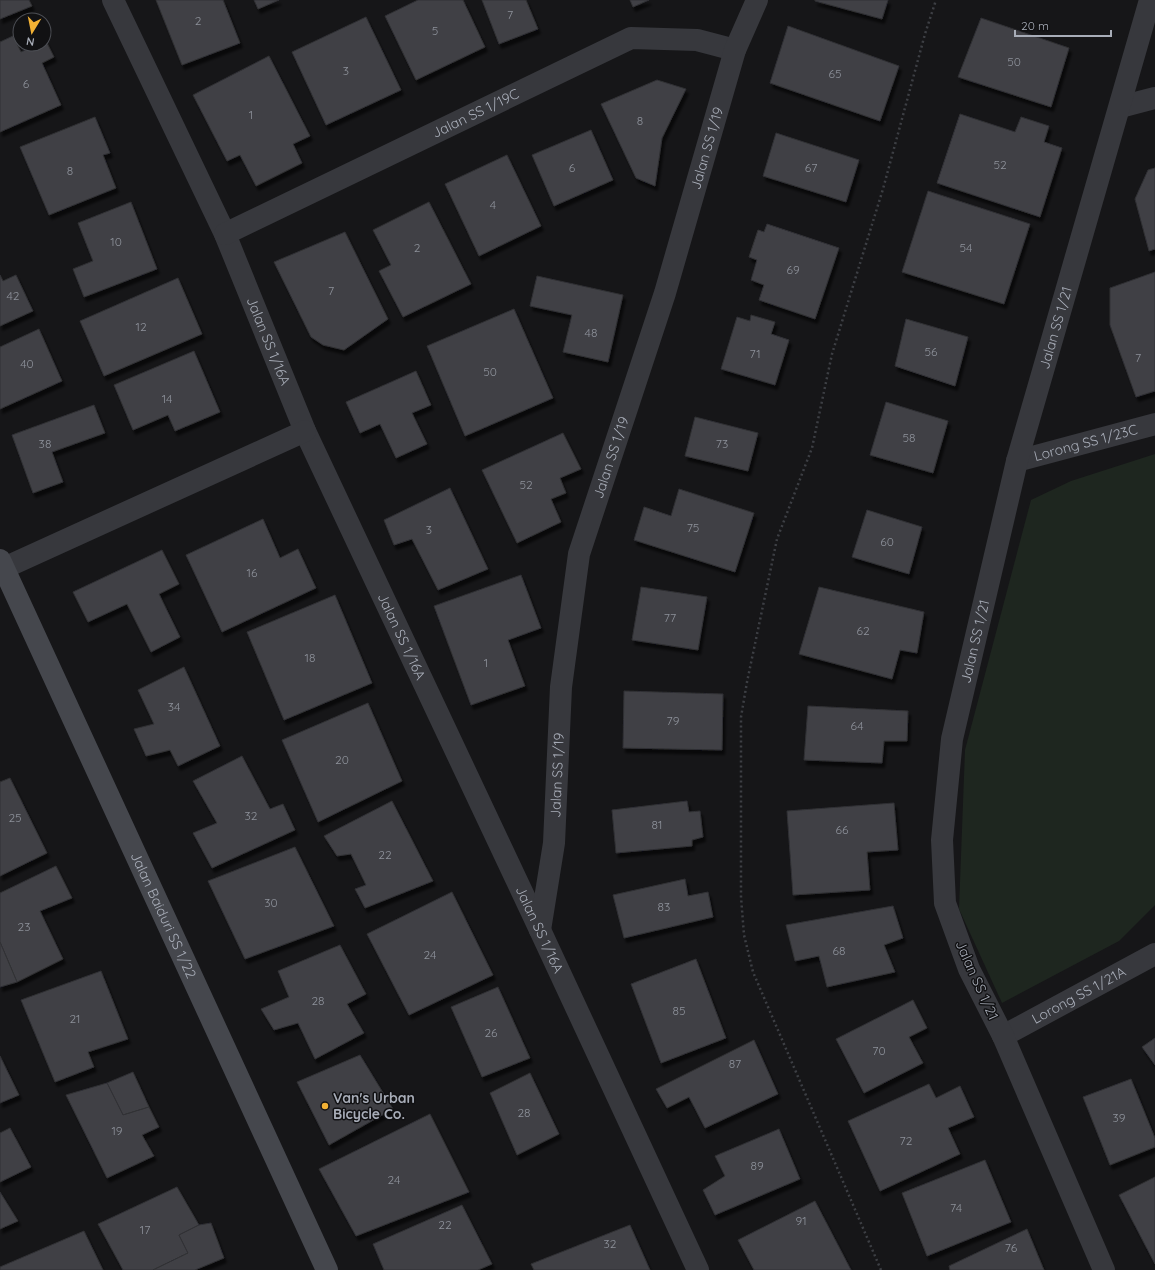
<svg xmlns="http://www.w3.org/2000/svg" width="1155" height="1270" font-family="Quicksand,sans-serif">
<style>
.green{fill:#1e261f}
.building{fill:#404145;stroke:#303034;filter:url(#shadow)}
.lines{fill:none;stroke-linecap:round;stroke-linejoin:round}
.path{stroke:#3d3f44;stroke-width:2.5;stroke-dasharray:2 3;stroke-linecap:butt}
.street{stroke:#37383d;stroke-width:22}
.secondary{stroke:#45474d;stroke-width:22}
.poi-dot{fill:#f2b134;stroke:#111113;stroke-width:1.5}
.labels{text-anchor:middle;stroke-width:3;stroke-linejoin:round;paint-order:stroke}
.number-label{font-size:12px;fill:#8e929b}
.street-label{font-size:14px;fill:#a8adb8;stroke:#111113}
.poi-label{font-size:14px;font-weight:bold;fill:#a8adb8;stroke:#111113;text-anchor:start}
</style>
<defs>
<filter id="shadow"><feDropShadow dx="2.5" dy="4.5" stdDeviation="1" flood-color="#0009"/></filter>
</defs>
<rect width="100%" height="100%" fill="#161618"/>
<!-- green -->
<path class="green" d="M 1155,454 L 1155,905 L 1119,941 L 1002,1003 L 959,909 L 965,750 L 1031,500 L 1071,481 Z"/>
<!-- building -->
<g class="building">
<path d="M 0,0 L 29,0 L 32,6 L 0,19 Z"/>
<path d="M 156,0 L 223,0 L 240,43 L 182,65 Z"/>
<path d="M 254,0 L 279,0 L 258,9 Z"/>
<path d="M 418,0 L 463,0 L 485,47 L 416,80 L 385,16 Z"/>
<path d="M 482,0 L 526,0 L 538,29 L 499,44 Z"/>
<path d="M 630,0 L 649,0 L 633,7 Z"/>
<path d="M 815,0 L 888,0 L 882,19 L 815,1 Z"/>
<path d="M 366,17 L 401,90 L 326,125 L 292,52 Z"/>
<path d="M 981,18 L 1069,48 L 1051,107 L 958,77 Z"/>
<path d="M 788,26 L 899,66 L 880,121 L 770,83 Z"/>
<path d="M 13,36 L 21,52 L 40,44 L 44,44 L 44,42 L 46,41 L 54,57 L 42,63 L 61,105 L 0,132 L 0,42 Z"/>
<path d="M 269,56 L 310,136 L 293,144 L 302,163 L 256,186 L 240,155 L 227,161 L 193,95 Z"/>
<path d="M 657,80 L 686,89 L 662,138 L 655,186 L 636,178 L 601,104 Z"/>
<path d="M 960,114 L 1015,132 L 1021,117 L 1049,126 L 1044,142 L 1062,148 L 1040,217 L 937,183 Z"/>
<path d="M 95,117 L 110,153 L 103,155 L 116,188 L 49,215 L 20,147 Z"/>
<path d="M 591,130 L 613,180 L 554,206 L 532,155 Z"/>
<path d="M 776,133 L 859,160 L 846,202 L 763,176 Z"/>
<path d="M 507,155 L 541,226 L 479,256 L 445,184 Z"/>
<path d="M 1155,168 L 1155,249 L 1149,251 L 1135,199 L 1148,170 Z"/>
<path d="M 928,191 L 1030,224 L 1004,304 L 902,272 Z"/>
<path d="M 131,202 L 157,269 L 84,297 L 73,269 L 93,261 L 78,223 Z"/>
<path d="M 429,202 L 471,284 L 403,317 L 379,271 L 391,265 L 373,230 Z"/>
<path d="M 767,224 L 839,248 L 815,319 L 759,300 L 764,285 L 751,280 L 757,260 L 749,257 L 758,230 L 764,232 Z"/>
<path d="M 345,232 L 388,319 L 344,350 L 323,345 L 311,337 L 274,262 Z"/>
<path d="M 1155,272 L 1155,391 L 1136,397 L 1110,325 L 1110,288 Z"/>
<path d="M 0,275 L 3,281 L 16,275 L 33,311 L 0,326 Z"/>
<path d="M 537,276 L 623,295 L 608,362 L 563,352 L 572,315 L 530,306 Z"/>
<path d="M 178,278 L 202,334 L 104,376 L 80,321 Z"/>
<path d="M 514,309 L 553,398 L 465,436 L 427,346 Z"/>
<path d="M 751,315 L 775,322 L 771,334 L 789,340 L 775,385 L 721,369 L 737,317 L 750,321 Z"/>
<path d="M 906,319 L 968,337 L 955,386 L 895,366 Z"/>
<path d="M 39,329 L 62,381 L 0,409 L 0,347 Z"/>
<path d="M 194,351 L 220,412 L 175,431 L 168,415 L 133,430 L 114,385 Z"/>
<path d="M 416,371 L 431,405 L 412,413 L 427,444 L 396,458 L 380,424 L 360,433 L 346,402 Z"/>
<path d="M 886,402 L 948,421 L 933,473 L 870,455 Z"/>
<path d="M 94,405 L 105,433 L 52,452 L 63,482 L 33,493 L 12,435 Z"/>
<path d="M 695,417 L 758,433 L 748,471 L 685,456 Z"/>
<path d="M 563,433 L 581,469 L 560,478 L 566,493 L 551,499 L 561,522 L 517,543 L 482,470 Z"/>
<path d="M 450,488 L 488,569 L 438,590 L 412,539 L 394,545 L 384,520 Z"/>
<path d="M 679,489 L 754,513 L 735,572 L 634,540 L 644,507 L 671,516 Z"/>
<path d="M 867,510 L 922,527 L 909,574 L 852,557 Z"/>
<path d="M 263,519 L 280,558 L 298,549 L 316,588 L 222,632 L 186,555 Z"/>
<path d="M 162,550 L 179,584 L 159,594 L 180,637 L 151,652 L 127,604 L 88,622 L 73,592 Z"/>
<path d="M 521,575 L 541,628 L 508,640 L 525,686 L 471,705 L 434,606 Z"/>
<path d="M 641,587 L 707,597 L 698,650 L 632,640 Z"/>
<path d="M 819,587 L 924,612 L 917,653 L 900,650 L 892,679 L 799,654 Z"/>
<path d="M 335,595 L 372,683 L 284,720 L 247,632 Z"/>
<path d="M 184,667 L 220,746 L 178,766 L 170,750 L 146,756 L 134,729 L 154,724 L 138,690 Z"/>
<path d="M 624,691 L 723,694 L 722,750 L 623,748 Z"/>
<path d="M 368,703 L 402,781 L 318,822 L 282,740 Z"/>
<path d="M 808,706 L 908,711 L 907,741 L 884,741 L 882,763 L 804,760 Z"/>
<path d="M 242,756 L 270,809 L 283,804 L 295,830 L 212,868 L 193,833 L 217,823 L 193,781 Z"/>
<path d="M 10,778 L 47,853 L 0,876 L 0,782 Z"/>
<path d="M 392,801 L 433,881 L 365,908 L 355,889 L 366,885 L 351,854 L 337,856 L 324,836 Z"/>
<path d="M 687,801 L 689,812 L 700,811 L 703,837 L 692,840 L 692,846 L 616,853 L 612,810 Z"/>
<path d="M 894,803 L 898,850 L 867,852 L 870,890 L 793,895 L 787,811 Z"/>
<path d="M 295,847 L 334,926 L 245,959 L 208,881 Z"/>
<path d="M 56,866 L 72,898 L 40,911 L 63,959 L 17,982 L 0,942 L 0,893 Z"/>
<path d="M 685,879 L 688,896 L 708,892 L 713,917 L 624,938 L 613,895 Z"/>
<path d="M 452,892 L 493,975 L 409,1015 L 367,934 Z"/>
<path d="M 893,906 L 903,938 L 884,945 L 895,972 L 827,987 L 819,956 L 795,961 L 786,925 Z"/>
<path d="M 0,942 L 17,982 L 0,987 Z"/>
<path d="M 340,945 L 366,994 L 347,1004 L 364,1033 L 315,1059 L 298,1023 L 274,1030 L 261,1009 L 289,997 L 278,971 Z"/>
<path d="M 696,959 L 726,1038 L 661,1063 L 631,984 Z"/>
<path d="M 101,971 L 128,1039 L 88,1052 L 94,1067 L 55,1082 L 21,1000 Z"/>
<path d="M 498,987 L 530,1058 L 482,1077 L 451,1007 Z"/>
<path d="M 913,1000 L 927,1028 L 909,1037 L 923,1063 L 864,1093 L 836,1039 Z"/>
<path d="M 1155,1038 L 1155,1065 L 1142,1047 Z"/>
<path d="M 754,1040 L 778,1094 L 705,1128 L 689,1097 L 667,1108 L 656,1089 Z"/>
<path d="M 360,1055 L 393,1109 L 329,1145 L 297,1082 Z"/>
<path d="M 0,1056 L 19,1095 L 0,1103 Z"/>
<path d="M 133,1072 L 149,1107 L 123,1115 L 107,1083 Z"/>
<path d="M 530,1073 L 559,1134 L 517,1155 L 490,1093 Z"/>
<path d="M 1131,1079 L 1155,1138 L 1155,1147 L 1110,1165 L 1083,1097 Z"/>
<path d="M 107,1083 L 123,1115 L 149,1107 L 159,1127 L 142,1135 L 154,1156 L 107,1178 L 66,1095 Z"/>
<path d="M 929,1084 L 936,1098 L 960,1086 L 974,1117 L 948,1128 L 960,1154 L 880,1191 L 848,1121 Z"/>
<path d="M 430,1114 L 469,1192 L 356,1236 L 319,1169 Z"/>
<path d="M 10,1128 L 31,1167 L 0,1182 L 0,1133 Z"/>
<path d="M 779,1129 L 800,1179 L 715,1215 L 703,1190 L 725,1176 L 715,1156 Z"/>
<path d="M 985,1160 L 1011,1222 L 927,1256 L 902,1193 Z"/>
<path d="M 1155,1177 L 1155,1264 L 1119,1195 Z"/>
<path d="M 177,1187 L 199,1225 L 179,1235 L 188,1253 L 153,1270 L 123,1270 L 98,1224 Z"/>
<path d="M 0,1192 L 18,1221 L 0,1229 Z"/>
<path d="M 815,1201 L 851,1270 L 754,1270 L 738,1240 Z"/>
<path d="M 462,1205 L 492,1264 L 478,1270 L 384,1270 L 373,1244 Z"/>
<path d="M 211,1223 L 224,1258 L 195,1270 L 153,1270 L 188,1253 L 179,1235 L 199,1225 Z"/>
<path d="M 630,1225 L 650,1270 L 534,1270 L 531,1264 Z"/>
<path d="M 1027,1229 L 1044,1270 L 950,1270 L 949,1266 Z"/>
<path d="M 84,1231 L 103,1270 L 0,1270 L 0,1267 Z"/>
</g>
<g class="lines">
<!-- path -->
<path class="path" d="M 881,1270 L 753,972 L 744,935 L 741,897 L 741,717 L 747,682 L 777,539 L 812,448 L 832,354 L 883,189 L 925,34 L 936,0"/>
<!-- street -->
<g class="street">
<path id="s1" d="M 113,0 L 225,234 L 305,431 L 540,930 L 698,1270"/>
<path d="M 1120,107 L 1155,98"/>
<path id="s2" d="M 225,234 L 631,38 L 697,40 L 735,50"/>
<path id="s3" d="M 1017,461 L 1155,424"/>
<path d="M 4,568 L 305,431"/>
<path id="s4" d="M 540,930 L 554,843 L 561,687 L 579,554 L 665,293 L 735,50 L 757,0"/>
<path id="s5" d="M 1003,1036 L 1155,954"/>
<path id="s6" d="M 1104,1270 L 1003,1036 L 969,969 L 945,903 L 942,840 L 952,739 L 1017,461 L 1150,0"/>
</g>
<!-- secondary -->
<path class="secondary" id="s7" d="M 0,560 L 327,1270"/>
</g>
<!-- markers -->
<circle class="poi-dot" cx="325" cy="1106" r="4"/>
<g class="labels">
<!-- number labels -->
<g class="number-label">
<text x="510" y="19">7</text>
<text x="198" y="25">2</text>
<text x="435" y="35">5</text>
<text x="1014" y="66">50</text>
<text x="346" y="75">3</text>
<text x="835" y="78">65</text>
<text x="26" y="88">6</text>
<text x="251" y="119">1</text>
<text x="640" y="125">8</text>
<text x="1000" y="169">52</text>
<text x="572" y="172">6</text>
<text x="811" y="172">67</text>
<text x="70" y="175">8</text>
<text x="493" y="209">4</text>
<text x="116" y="246">10</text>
<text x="417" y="252">2</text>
<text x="966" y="252">54</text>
<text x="793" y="274">69</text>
<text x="331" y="295">7</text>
<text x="13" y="300">42</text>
<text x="141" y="331">12</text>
<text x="591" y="337">48</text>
<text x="931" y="356">56</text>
<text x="755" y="358">71</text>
<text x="1138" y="362">7</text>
<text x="27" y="368">40</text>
<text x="490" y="376">50</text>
<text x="167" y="403">14</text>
<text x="909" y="442">58</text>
<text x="45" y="448">38</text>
<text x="722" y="448">73</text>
<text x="526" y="489">52</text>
<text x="693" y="532">75</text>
<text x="429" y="534">3</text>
<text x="887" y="546">60</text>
<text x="252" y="577">16</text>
<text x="670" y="622">77</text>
<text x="863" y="635">62</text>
<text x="310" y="662">18</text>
<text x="486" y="667">1</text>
<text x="174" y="711">34</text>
<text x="673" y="725">79</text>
<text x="857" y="730">64</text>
<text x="342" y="764">20</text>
<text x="251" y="820">32</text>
<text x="15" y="822">25</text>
<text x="657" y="829">81</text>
<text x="842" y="834">66</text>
<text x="385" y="859">22</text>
<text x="271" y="907">30</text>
<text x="664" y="911">83</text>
<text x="24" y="931">23</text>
<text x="839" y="955">68</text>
<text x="430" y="959">24</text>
<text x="318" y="1005">28</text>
<text x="679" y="1015">85</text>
<text x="75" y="1023">21</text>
<text x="491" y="1037">26</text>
<text x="879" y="1055">70</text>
<text x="735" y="1068">87</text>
<text x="524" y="1117">28</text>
<text x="1119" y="1122">39</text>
<text x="117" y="1135">19</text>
<text x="906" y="1145">72</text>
<text x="757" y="1170">89</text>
<text x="394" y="1184">24</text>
<text x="956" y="1212">74</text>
<text x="801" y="1225">91</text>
<text x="445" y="1229">22</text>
<text x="145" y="1234">17</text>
<text x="610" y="1248">32</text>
<text x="1011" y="1252">76</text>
</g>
<!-- street labels -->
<g class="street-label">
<text dy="5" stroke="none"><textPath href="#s2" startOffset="278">Jalan SS 1/19C</textPath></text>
<text dy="5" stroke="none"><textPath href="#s4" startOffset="804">Jalan SS 1/19</textPath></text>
<text dy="5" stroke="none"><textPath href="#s6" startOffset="989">Jalan SS 1/21</textPath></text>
<text dy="5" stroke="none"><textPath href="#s1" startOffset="375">Jalan SS 1/16A</textPath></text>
<text dy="5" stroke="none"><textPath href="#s3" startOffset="71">Lorong SS 1/23C</textPath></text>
<text dy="5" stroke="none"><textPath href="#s4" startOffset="480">Jalan SS 1/19</textPath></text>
<text dy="5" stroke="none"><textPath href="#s1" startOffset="699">Jalan SS 1/16A</textPath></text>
<text dy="5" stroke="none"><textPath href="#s6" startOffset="665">Jalan SS 1/21</textPath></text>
<text dy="5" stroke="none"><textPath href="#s4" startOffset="156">Jalan SS 1/19</textPath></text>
<text dy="5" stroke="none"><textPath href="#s7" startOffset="391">Jalan Baiduri SS 1/22</textPath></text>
<text dy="5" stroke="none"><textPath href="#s1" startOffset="1023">Jalan SS 1/16A</textPath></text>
<text transform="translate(977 980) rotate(66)" y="5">Jalan SS 1/21</text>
<text dy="5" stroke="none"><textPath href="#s5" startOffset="86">Lorong SS 1/21A</textPath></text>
</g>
<!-- poi labels -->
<g class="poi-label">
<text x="333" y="1103">Van's Urban<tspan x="333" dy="16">Bicycle Co.</tspan></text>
</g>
</g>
<!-- north arrow -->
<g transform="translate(32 32) rotate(190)"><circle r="19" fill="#111113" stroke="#4d4f55"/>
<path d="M0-3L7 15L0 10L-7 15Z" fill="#f2b134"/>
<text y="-6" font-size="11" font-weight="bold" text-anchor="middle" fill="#a8adb8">N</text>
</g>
<!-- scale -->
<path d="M1015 30v6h96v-6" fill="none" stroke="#a8adb8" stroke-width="2"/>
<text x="1021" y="30" font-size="12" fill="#a8adb8" stroke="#111113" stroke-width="3" paint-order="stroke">20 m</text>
</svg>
